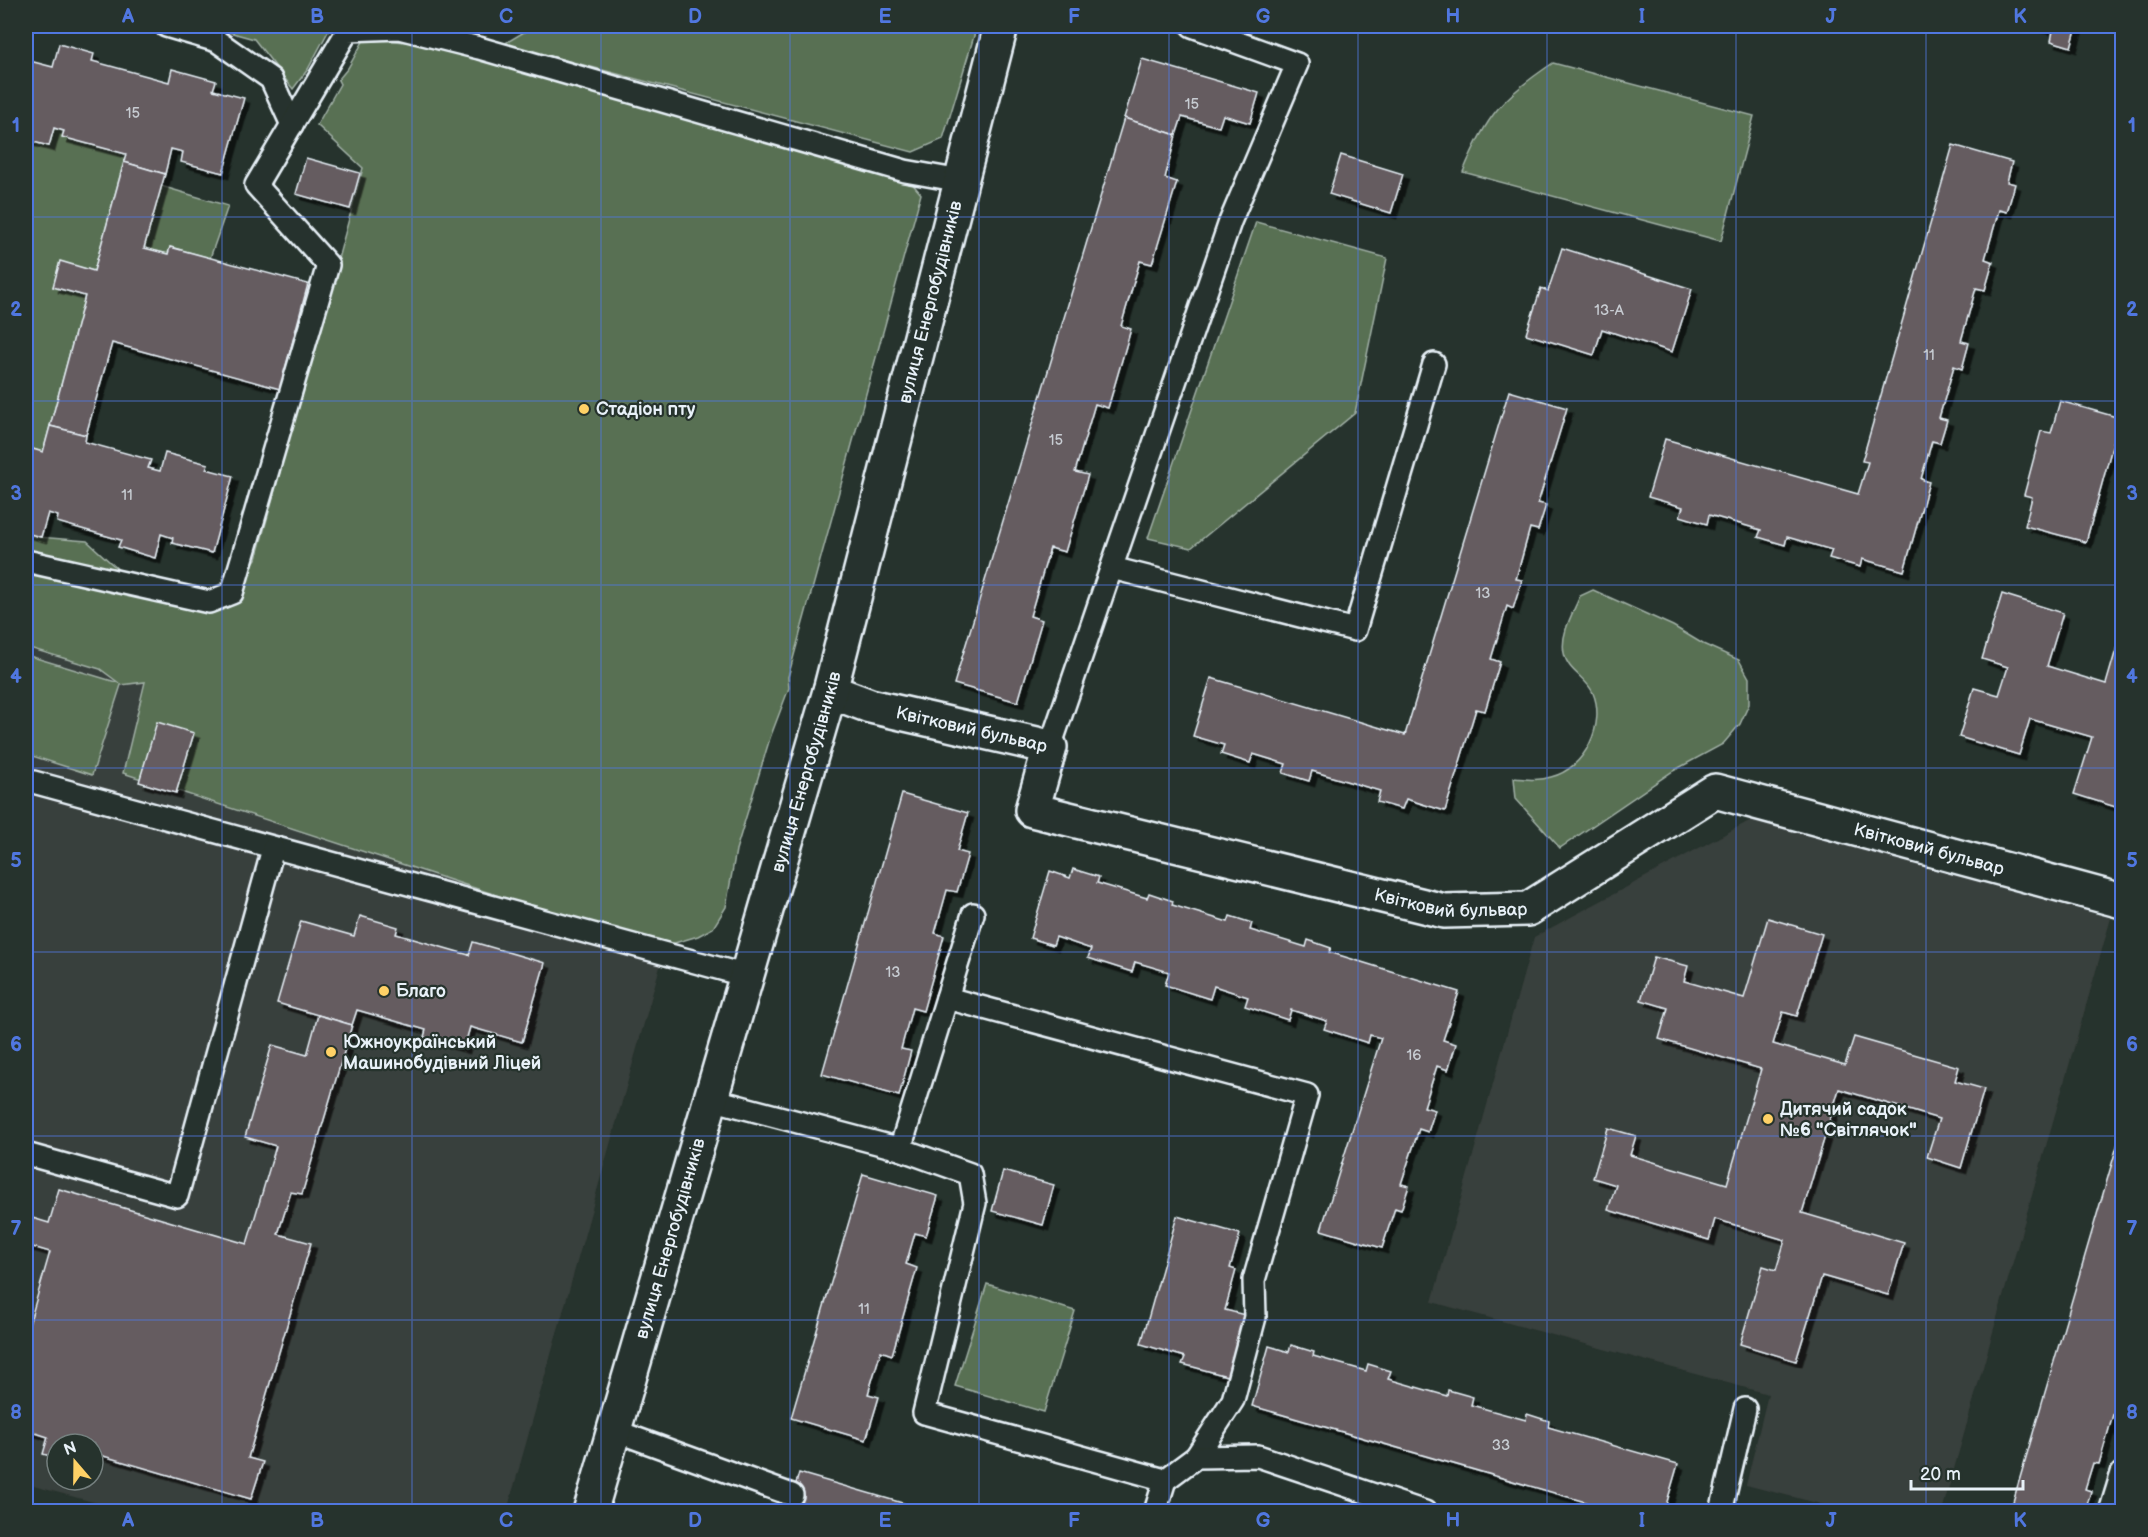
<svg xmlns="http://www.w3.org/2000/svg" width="2148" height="1537" font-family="'Balsamiq Sans',sans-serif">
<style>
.built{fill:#393f3c;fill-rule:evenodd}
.green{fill:#596f53;stroke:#a0b0a6;stroke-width:1.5}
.building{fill:#655b60;stroke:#e8f1f8;stroke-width:1.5;filter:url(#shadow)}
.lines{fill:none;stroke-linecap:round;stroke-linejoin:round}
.lane-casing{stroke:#e8f1f8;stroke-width:26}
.street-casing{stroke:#e8f1f8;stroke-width:38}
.lane{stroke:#26332d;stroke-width:21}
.street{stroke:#26332d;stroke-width:33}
.grid{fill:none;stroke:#5077e0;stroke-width:1.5;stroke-opacity:0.55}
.poi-dot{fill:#ffd166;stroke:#26332d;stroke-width:2}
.labels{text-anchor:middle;stroke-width:4.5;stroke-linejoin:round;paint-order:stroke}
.number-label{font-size:15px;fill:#c7ccd2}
.street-label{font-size:18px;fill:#e8f1f8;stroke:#26332d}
.poi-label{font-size:18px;font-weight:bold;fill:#e8f1f8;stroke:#26332d;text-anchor:start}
.neatline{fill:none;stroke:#5077e0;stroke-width:2}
.grid-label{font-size:20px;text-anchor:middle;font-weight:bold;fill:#5077e0}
</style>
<defs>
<filter id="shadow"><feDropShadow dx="5.5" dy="5.5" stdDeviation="0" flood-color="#0009"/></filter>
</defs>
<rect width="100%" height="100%" fill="#26332d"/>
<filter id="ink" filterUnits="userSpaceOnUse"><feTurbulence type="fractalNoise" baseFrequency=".0167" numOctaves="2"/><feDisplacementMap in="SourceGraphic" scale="12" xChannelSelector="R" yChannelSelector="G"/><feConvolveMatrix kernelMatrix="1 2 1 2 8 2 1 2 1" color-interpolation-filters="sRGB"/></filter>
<g filter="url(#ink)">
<!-- built -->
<g class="built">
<path d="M 883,173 L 507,1511 L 127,1511 L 26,1484 L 26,586 L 262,660 ZM 57,1444 L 93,1444 L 93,1480 L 57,1480 Z"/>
<path d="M 1751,820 L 2111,918 L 1942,1511 L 1848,1511 L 1746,1485 L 1768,1394 L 1432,1302 L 1534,937 Z"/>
</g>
<!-- green -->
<g class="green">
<path d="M 207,26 L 331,26 L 308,69 L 293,89 L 254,39 Z"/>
<path d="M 534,26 L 977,26 L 943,139 L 913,152 L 504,44 Z"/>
<path d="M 365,38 L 457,47 L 910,181 L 921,194 L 788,677 L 789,688 L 770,738 L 736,850 L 726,907 L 713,928 L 698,936 L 658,948 L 123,773 L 145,682 L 121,685 L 92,775 L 26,754 L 26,655 L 119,683 L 100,669 L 26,647 L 26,536 L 87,541 L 122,573 L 186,601 L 232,593 L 256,559 L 280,472 L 283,441 L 294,419 L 363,168 L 317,125 L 340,84 L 338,80 L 348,68 Z"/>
<path d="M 1553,63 L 1754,116 L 1721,241 L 1463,172 C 1486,116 1502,97 1553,63 Z"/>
<path d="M 54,128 L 64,131 L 63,137 L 126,154 L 94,271 L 60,262 L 53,287 L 85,296 L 43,452 L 26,447 L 26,140 L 49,146 Z"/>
<path d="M 161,186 L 228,206 L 210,258 L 170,247 L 168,254 L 144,248 Z"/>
<path d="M 1256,222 L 1387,258 L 1355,413 L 1191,548 L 1148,538 Z"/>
<path d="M 1593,590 L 1673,626 L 1703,644 L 1739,660 L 1749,678 L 1749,704 L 1740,724 L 1723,744 L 1673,771 L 1560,848 L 1516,799 L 1514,778 C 1526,779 1539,781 1551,777 C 1585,769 1606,724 1593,693 C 1586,677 1567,671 1564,653 C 1560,634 1573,613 1580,596 Z"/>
<path d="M 987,1284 L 1075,1311 L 1044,1412 L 955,1386 Z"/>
</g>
<!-- building -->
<g class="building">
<path d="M 2034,26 L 2077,26 L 2071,47 L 2051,41 L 2053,31 Z"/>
<path d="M 59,44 L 94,54 L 92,61 L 169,82 L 172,69 L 216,81 L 213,90 L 244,98 L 223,173 L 181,162 L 183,152 L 171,149 L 165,174 L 124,162 L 126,154 L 62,137 L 64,131 L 54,128 L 49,146 L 26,140 L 26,60 L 53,67 Z"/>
<path d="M 1142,59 L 1259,93 L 1250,123 L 1223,115 L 1219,127 L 1182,117 L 1176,135 L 1124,118 Z"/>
<path d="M 1124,118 L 1176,135 L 1165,178 L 1177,182 L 1152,264 L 1140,261 L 1121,326 L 1131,329 L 1108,408 L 1095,404 L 1075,472 L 1088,475 L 1065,552 L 1050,548 L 1030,616 L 1042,620 L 1018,702 L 954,684 Z"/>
<path d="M 1953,145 L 2012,162 L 2007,182 L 2015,184 L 2007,212 L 1999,210 L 1985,259 L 1993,262 L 1985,290 L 1976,288 L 1961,341 L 1969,343 L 1962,369 L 1954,366 L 1939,418 L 1947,420 L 1940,443 L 1932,441 L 1921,479 L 1929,482 L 1904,571 L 1862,559 L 1860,567 L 1829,558 L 1832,550 L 1787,537 L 1785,545 L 1758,537 L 1761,530 L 1709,515 L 1707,524 L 1680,516 L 1683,507 L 1648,497 L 1665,439 L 1858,494 L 1868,462 L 1862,461 Z"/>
<path d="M 1341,155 L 1403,174 L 1391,213 L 1329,194 Z"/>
<path d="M 306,158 L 360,173 L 350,209 L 296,194 Z"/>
<path d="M 124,162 L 165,174 L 144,248 L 168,254 L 170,247 L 308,284 L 280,389 L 112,343 L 86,435 L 50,426 L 85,296 L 53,287 L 60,261 L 94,271 Z"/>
<path d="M 1562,248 L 1692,289 L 1672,352 L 1602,329 L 1594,355 L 1526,334 L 1541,288 L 1548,291 Z"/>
<path d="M 1509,391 L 1567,408 L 1538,503 L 1546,505 L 1538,530 L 1530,528 L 1516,579 L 1522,580 L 1513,609 L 1507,606 L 1491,659 L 1500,662 L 1485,711 L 1476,709 L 1445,811 L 1406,799 L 1402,809 L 1377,802 L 1380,791 L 1312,771 L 1309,781 L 1283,773 L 1286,764 L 1253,754 L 1250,763 L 1221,754 L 1224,745 L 1193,736 L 1211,678 L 1405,735 Z"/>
<path d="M 2060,401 L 2120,418 L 2086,542 L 2025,526 L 2032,497 L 2024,495 L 2041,431 L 2051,433 Z"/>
<path d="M 50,426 L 86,435 L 85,442 L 151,460 L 148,468 L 160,471 L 165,453 L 208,464 L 206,469 L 233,476 L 212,553 L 172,543 L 173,538 L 161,534 L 155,558 L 118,547 L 121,540 L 57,522 L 58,516 L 48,513 L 41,537 L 26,533 L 26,447 L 43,452 Z"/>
<path d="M 2002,594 L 2063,613 L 2047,666 L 2106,684 L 2122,629 L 2122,809 L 2074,794 L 2092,737 L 2030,719 L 2019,755 L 1959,737 L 1974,688 L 1999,695 L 2008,667 L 1982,659 Z"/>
<path d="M 157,722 L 194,733 L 176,793 L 139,782 Z"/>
<path d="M 902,794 L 968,813 L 957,851 L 968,854 L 957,892 L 947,890 L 935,933 L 944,936 L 923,1011 L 912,1008 L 901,1049 L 911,1051 L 899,1096 L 822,1074 Z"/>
<path d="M 1073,869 L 1099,877 L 1097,883 L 1147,898 L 1149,893 L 1173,901 L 1172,905 L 1228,922 L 1230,916 L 1252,923 L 1250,930 L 1306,947 L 1308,940 L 1331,948 L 1329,952 L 1459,992 L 1443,1040 L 1456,1044 L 1448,1070 L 1437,1066 L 1424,1107 L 1435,1110 L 1428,1132 L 1419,1129 L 1401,1184 L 1409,1186 L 1401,1210 L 1395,1208 L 1382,1248 L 1321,1230 L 1381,1038 L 1370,1035 L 1368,1043 L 1324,1029 L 1327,1021 L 1291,1010 L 1288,1020 L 1245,1006 L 1248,997 L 1214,986 L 1210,999 L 1165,985 L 1169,972 L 1135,962 L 1132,972 L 1088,958 L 1091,949 L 1056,937 L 1053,945 L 1030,938 L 1050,871 L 1070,878 Z"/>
<path d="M 360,916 L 398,927 L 396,934 L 469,955 L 473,942 L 545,963 L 522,1042 L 470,1027 L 464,1048 L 424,1037 L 426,1030 L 357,1010 L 352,1025 L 277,1003 L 301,921 L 354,936 Z"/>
<path d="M 1768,918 L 1822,934 L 1797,1016 L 1783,1012 L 1773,1044 L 1845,1065 L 1854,1037 L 1959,1067 L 1955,1081 L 1984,1089 L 1961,1168 L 1927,1157 L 1939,1119 L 1839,1089 L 1802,1213 L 1904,1243 L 1888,1295 L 1822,1276 L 1796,1361 L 1740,1344 L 1763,1266 L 1776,1270 L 1785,1240 L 1715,1219 L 1709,1240 L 1608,1210 L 1616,1185 L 1593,1178 L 1608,1128 L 1636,1136 L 1630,1155 L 1727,1184 L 1761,1069 L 1659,1039 L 1668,1008 L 1641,1000 L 1654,957 L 1688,966 L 1684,981 L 1744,998 Z"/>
<path d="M 318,1015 L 352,1025 L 302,1194 L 291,1192 L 278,1234 L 311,1243 L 248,1458 L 263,1462 L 251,1499 L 93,1453 L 93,1444 L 57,1444 L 57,1458 L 43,1454 L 48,1437 L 26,1430 L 26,1335 L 50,1252 L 26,1245 L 26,1216 L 49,1223 L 59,1189 L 247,1244 L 276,1146 L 245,1137 L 272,1045 L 307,1055 Z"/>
<path d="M 2122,1129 L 2122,1383 L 2099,1464 L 2093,1463 L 2085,1489 L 2091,1491 L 2085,1512 L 2010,1512 Z"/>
<path d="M 1003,1171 L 1054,1185 L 1043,1225 L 992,1211 Z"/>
<path d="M 863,1174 L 938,1196 L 926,1236 L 915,1233 L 906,1264 L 917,1268 L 892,1355 L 881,1351 L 868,1394 L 879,1397 L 866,1440 L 791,1418 Z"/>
<path d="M 1177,1216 L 1240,1234 L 1230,1268 L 1236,1270 L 1225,1310 L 1245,1315 L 1227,1376 L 1182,1364 L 1185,1357 L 1141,1344 Z"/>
<path d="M 1291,1345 L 1314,1352 L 1313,1356 L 1366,1371 L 1368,1364 L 1391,1371 L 1388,1379 L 1447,1396 L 1448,1390 L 1473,1397 L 1471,1405 L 1526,1420 L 1527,1414 L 1549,1421 L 1548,1427 L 1678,1464 L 1664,1512 L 1594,1512 L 1596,1505 L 1252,1406 L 1269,1346 L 1289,1352 Z"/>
<path d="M 799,1473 L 913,1506 L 912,1512 L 788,1512 Z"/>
</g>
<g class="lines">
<defs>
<g id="lane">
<path d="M 166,26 L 217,41 L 271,79 L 292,125"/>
<path d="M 26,561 L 209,602 L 232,593 L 328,265 L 256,185 L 348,30 L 399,28 L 479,48 L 905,171 L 961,181"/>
<path d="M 1112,568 L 1355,630 L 1434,364"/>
<path d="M 1050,747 L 1230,222 L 1297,64 L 1192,26"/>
<path d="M 26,780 L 747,976"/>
<path d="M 947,998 L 1307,1095 L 1254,1280 L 1255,1317 L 1233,1400 L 1196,1457"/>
<path d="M 711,1099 L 900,1149 L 970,1174 L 975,1203 L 924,1413 L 1165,1480 L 1196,1457 L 1258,1456 L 1425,1512"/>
<path d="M 900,1149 L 973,914"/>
<path d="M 26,1154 L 177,1196 L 273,849"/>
<path d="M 613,1430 L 792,1495"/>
<path d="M 1155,1512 L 1165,1480"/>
<path d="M 1721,1512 L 1745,1409"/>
<path d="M 2110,1512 L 2122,1473"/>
</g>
<g id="street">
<path id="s1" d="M 830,691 L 870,706 L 1050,747 L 1032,810 L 1444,911 L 1528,909 L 1715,791 L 2122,901"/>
<path id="s2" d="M 590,1512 L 830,691 L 1001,26"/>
</g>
</defs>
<!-- lane casing -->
<use href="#lane" class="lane-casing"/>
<!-- street casing -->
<use href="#street" class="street-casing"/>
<!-- lane -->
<use href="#lane" class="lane"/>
<!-- street -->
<use href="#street" class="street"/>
</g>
</g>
<!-- grid -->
<path class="grid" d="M 222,26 L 222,1512M 412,26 L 412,1512M 601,26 L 601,1512M 790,26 L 790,1512M 979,26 L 979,1512M 1169,26 L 1169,1512M 1358,26 L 1358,1512M 1547,26 L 1547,1512M 1736,26 L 1736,1512M 1926,26 L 1926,1512M 26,217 L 2122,217M 26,401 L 2122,401M 26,585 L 2122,585M 26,768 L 2122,768M 26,952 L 2122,952M 26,1136 L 2122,1136M 26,1320 L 2122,1320"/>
<!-- markers -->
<g class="poi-dot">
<circle cx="584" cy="409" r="6"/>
<circle cx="384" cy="991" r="6"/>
<circle cx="331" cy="1052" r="6"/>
<circle cx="1768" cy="1119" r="6"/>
</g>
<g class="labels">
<!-- number labels -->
<g class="number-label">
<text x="1192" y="109">15</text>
<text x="133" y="118">15</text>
<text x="1609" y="315">13-А</text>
<text x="1929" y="360">11</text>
<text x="1056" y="445">15</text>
<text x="127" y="500">11</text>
<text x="1483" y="598">13</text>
<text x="893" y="977">13</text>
<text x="1414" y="1060">16</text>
<text x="864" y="1314">11</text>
<text x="1501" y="1450">33</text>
</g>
<!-- street labels -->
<g class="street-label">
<text dy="6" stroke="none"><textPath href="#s2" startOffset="1257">вулиця Енергобудівників</textPath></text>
<text dy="6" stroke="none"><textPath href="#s1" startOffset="147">Квітковий бульвар</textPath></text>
<text dy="6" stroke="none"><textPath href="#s2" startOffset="771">вулиця Енергобудівників</textPath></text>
<text dy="6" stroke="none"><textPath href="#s1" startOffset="1244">Квітковий бульвар</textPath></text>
<text dy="6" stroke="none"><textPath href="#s1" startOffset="723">Квітковий бульвар</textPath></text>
<text dy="6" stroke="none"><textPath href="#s2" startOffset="285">вулиця Енергобудівників</textPath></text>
</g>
<!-- poi labels -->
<g class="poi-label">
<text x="596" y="415">Стадіон пту</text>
<text x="396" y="997">Благо</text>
<text x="343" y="1048">Южноукраїнський<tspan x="343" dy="21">Машинобудівний Ліцей</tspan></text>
<text x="1780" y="1115">Дитячий садок<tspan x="1780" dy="21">№6 "Світлячок"</tspan></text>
</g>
</g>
<!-- margin -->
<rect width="2148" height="1537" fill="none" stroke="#26332d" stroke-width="66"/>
<!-- north arrow -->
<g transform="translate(75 1462) rotate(340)"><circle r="28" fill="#26332d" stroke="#747f7e" stroke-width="1.5"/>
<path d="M0-4.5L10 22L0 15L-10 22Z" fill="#ffd166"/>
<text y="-9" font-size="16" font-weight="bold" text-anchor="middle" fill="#e8f1f8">N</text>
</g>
<!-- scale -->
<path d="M1911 1480v9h112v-9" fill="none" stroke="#e8f1f8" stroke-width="3"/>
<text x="1920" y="1480" font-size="18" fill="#e8f1f8" stroke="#26332d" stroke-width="4.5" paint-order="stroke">20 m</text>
<rect x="33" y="33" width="2082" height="1471" class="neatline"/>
<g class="grid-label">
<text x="128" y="23">A</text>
<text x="317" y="23">B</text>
<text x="506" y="23">C</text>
<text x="695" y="23">D</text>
<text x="885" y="23">E</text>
<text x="1074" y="23">F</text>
<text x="1263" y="23">G</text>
<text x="1453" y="23">H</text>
<text x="1642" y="23">I</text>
<text x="1831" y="23">J</text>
<text x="2020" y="23">K</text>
<text x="16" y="132">1</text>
<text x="2132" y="132">1</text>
<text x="16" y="316">2</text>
<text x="2132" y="316">2</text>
<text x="16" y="500">3</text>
<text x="2132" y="500">3</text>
<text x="16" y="683">4</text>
<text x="2132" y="683">4</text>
<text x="16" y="867">5</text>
<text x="2132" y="867">5</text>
<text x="16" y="1051">6</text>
<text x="2132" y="1051">6</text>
<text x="16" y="1235">7</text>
<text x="2132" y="1235">7</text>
<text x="16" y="1419">8</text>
<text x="2132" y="1419">8</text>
<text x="128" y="1527">A</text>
<text x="317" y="1527">B</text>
<text x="506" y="1527">C</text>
<text x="695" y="1527">D</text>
<text x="885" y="1527">E</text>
<text x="1074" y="1527">F</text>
<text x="1263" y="1527">G</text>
<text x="1453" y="1527">H</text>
<text x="1642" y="1527">I</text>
<text x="1831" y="1527">J</text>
<text x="2020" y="1527">K</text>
</g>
</svg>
